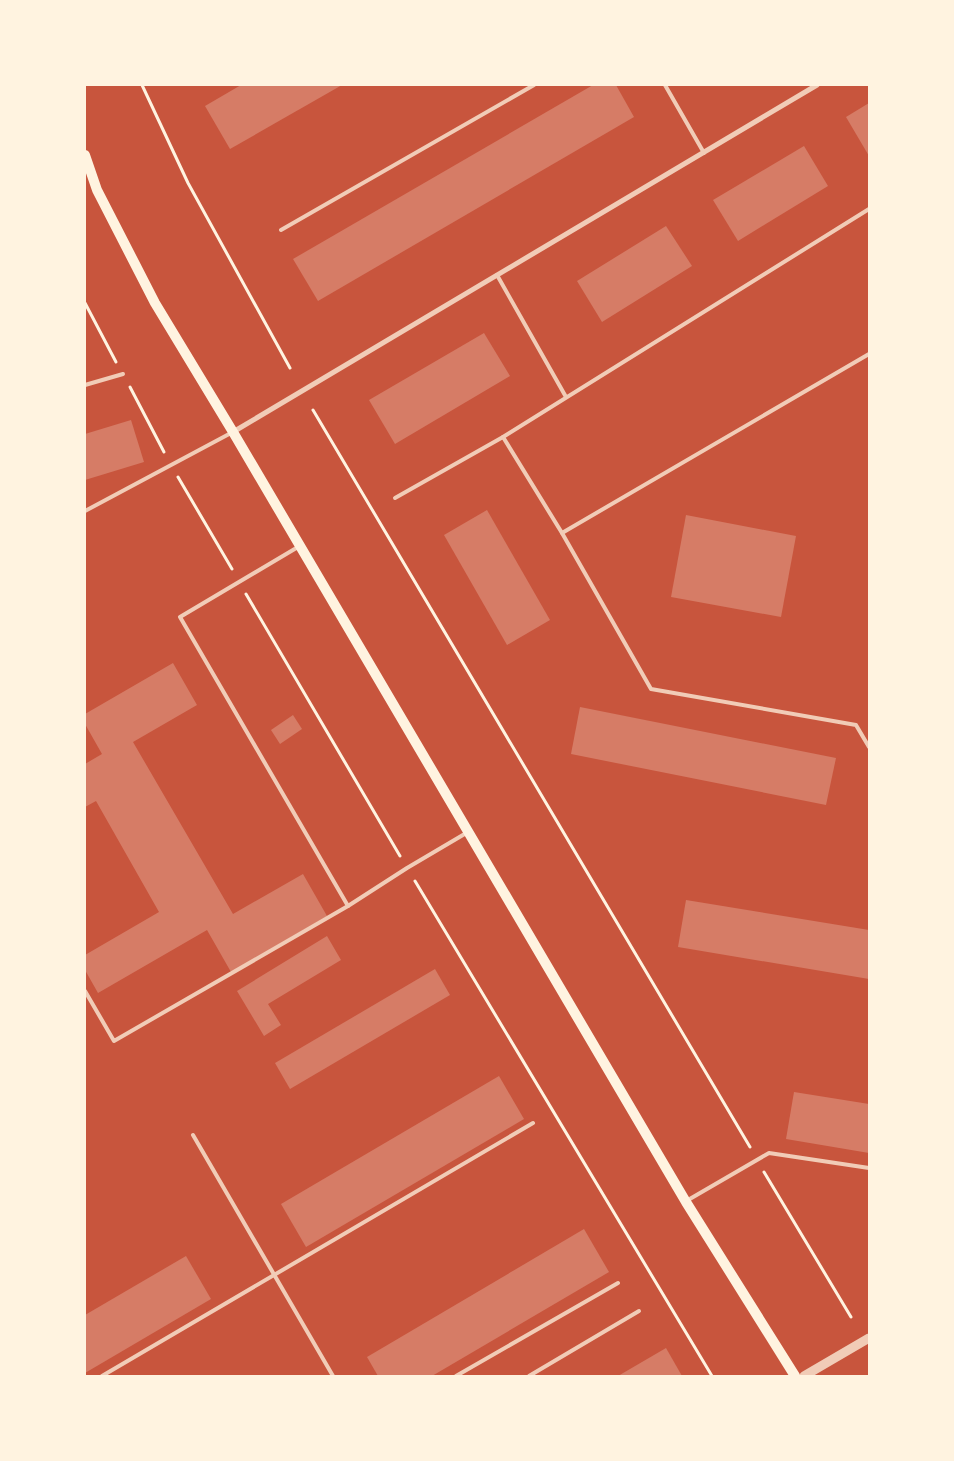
<svg xmlns="http://www.w3.org/2000/svg" width="954" height="1461" font-family="'Fira Sans Condensed',sans-serif">
<style>
.building{fill:#d67c66}
.lines{fill:none;stroke-linecap:round;stroke-linejoin:round}
.path{stroke:#fff3e0;stroke-width:3}
.service{stroke:#f1ccb7;stroke-width:4}
.minor{stroke:#f1ccb7;stroke-width:5}
.tertiary{stroke:#f1ccb7;stroke-width:9}
.secondary{stroke:#fff3e0;stroke-width:10}
</style>
<rect width="100%" height="100%" fill="#c8553d"/>
<!-- building -->
<g class="building">
<path d="M 241,85 L 342,85 L 230,149 L 205,106 Z"/>
<path d="M 593,85 L 616,85 L 634,117 L 318,301 L 293,259 Z"/>
<path d="M 869,103 L 869,156 L 846,117 Z"/>
<path d="M 804,146 L 828,186 L 738,241 L 713,200 Z"/>
<path d="M 666,226 L 692,266 L 602,322 L 577,281 Z"/>
<path d="M 484,333 L 510,376 L 395,444 L 369,400 Z"/>
<path d="M 131,420 L 144,462 L 85,480 L 85,434 Z"/>
<path d="M 487,510 L 550,620 L 507,645 L 444,535 Z"/>
<path d="M 686,515 L 796,536 L 781,617 L 671,597 Z"/>
<path d="M 173,663 L 197,705 L 133,742 L 233,914 L 303,874 L 327,916 L 231,972 L 207,930 L 98,993 L 85,970 L 85,955 L 159,912 L 96,801 L 85,807 L 85,764 L 102,754 L 85,724 L 85,714 Z"/>
<path d="M 580,707 L 836,758 L 826,805 L 571,754 Z"/>
<path d="M 293,715 L 302,729 L 280,744 L 271,730 Z"/>
<path d="M 686,900 L 869,930 L 869,979 L 678,947 Z"/>
<path d="M 327,936 L 341,960 L 268,1004 L 281,1025 L 264,1036 L 237,991 Z"/>
<path d="M 435,969 L 450,995 L 290,1089 L 275,1063 Z"/>
<path d="M 499,1076 L 524,1119 L 306,1247 L 281,1204 Z"/>
<path d="M 794,1092 L 869,1104 L 869,1153 L 786,1139 Z"/>
<path d="M 584,1229 L 609,1272 L 432,1376 L 378,1376 L 367,1357 Z"/>
<path d="M 186,1256 L 211,1299 L 85,1373 L 85,1315 Z"/>
<path d="M 666,1348 L 682,1376 L 618,1376 Z"/>
</g>
<g class="lines">
<!-- path -->
<g class="path">
<path d="M 142,85 L 188,183 L 290,368"/>
<path d="M 85,303 L 116,362"/>
<path d="M 130,387 L 164,452"/>
<path d="M 313,410 L 750,1147"/>
<path d="M 178,477 L 232,569"/>
<path d="M 246,594 L 400,856"/>
<path d="M 415,881 L 712,1376"/>
<path d="M 764,1172 L 851,1317"/>
</g>
<!-- service -->
<g class="service">
<path d="M 665,85 L 704,153"/>
<path d="M 869,209 L 503,437 L 562,533 L 651,689 L 856,725 L 869,747"/>
<path d="M 281,230 L 534,85"/>
<path d="M 497,275 L 566,397"/>
<path d="M 85,385 L 123,374"/>
<path d="M 395,498 L 503,437"/>
<path d="M 85,511 L 231,433"/>
<path d="M 562,533 L 869,354"/>
<path d="M 298,547 L 180,617 L 348,906"/>
<path d="M 85,991 L 114,1041 L 348,906 L 407,868 L 468,832"/>
<path d="M 193,1135 L 333,1376"/>
<path d="M 688,1200 L 769,1153 L 869,1168"/>
<path d="M 102,1376 L 533,1123"/>
<path d="M 456,1376 L 618,1283"/>
<path d="M 529,1376 L 639,1311"/>
</g>
<!-- minor -->
<path class="minor" d="M 233,432 L 817,85"/>
<!-- tertiary -->
<path class="tertiary" d="M 804,1376 L 869,1338"/>
<!-- secondary -->
<path class="secondary" d="M 85,155 L 97,190 L 155,303 L 233,432 L 686,1202 L 795,1376"/>
</g>
<!-- border -->
<rect width="954" height="1461" fill="none" stroke="#fff3e0" stroke-width="172"/>
</svg>
